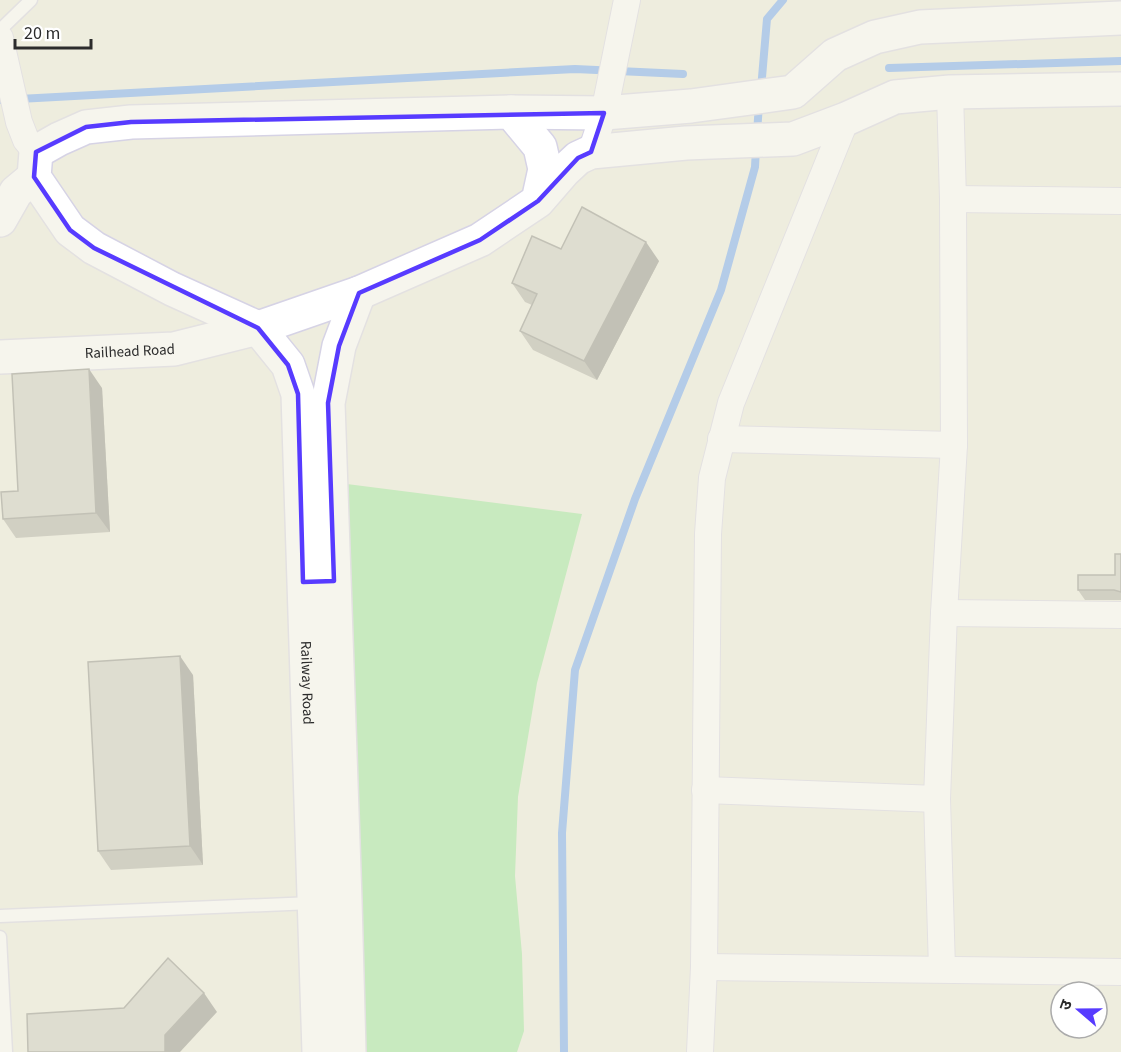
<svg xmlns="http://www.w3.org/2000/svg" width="1121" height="1052" font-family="'Source Sans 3','Noto Sans Devanagari',sans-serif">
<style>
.grass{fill:#9ae699}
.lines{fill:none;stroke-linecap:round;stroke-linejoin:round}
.stream{stroke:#6ea4f3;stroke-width:8}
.service-casing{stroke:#d6d3e5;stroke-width:15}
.minor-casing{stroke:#d6d3e5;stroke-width:28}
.secondary-casing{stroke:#d6d3e5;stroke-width:36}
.service{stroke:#fff;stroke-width:12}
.minor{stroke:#fff;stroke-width:26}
.secondary{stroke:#fff;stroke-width:33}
.wall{fill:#aeada3}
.shaded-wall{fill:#8d8d85}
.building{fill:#cac9be;stroke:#8d8d85;stroke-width:1.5}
.marked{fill:none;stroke:#573bff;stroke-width:4.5;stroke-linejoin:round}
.labels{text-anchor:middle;stroke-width:6;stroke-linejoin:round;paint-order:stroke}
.street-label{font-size:15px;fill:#2c2c2c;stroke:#fff}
</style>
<rect width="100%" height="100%" fill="#eeedde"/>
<!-- grass -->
<path class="grass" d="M 339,483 L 582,514 L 537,683 L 518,797 L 515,876 L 522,954 L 524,1031 L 517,1052 L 357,1052 Z"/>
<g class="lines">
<!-- stream -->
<g class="stream">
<path d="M 889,68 L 1121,61"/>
<path d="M 761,89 L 767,19 L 783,0"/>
<path d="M 0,100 L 575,69 L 683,74"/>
<path d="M 757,133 L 759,104"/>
<path d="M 564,1052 L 562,833 L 575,670 L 635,499 L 721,290 L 755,167 L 756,148"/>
</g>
<defs>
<g id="service">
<path d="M 0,30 L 31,0"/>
<path d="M 0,916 L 312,903"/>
<path d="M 0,937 L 6,1052"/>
</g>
<g id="minor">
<path d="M 0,38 L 19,122 L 26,140 L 36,152"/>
<path d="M 591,152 L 604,113 L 627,0"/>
<path d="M 953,199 L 1121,201"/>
<path d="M 721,439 L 954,445"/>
<path d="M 944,613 L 1121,615"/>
<path d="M 705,790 L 937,799"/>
<path d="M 704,967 L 1121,972"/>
<path d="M 942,969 L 937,799 L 944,613 L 954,445 L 953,199 L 950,92"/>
<path d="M 700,1052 L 704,967 L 708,534 L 712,478 L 731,403 L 846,119"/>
</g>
<g id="secondary">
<path d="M 511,112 L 604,113 L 691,106 L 793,92 L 835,55 L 875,37 L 920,27 L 1121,18"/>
<path d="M 538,201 L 545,169 L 540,147 L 511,112 L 131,122 L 86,127 L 59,139 L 36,152 L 34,177 L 70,230 L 94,248 L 172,289 L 258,328 L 359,293 L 480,240 L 538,201 L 564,171 L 578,158 L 591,152 L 686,143 L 793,139 L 846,119 L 895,97 L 950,92 L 1121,89"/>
<path d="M 0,220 L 16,192 L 34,177"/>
<path id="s1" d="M 0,357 L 174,349 L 258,328 L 288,365 L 298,394 L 319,1052"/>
<path d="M 349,1052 L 345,901 L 328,403 L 339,346 L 359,293"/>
</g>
</defs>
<!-- service casing -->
<use href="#service" class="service-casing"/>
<!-- minor casing -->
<use href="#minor" class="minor-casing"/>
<!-- secondary casing -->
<use href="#secondary" class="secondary-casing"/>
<!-- service -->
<use href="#service" class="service"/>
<!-- minor -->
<use href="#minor" class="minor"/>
<!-- secondary -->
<use href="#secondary" class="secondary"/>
</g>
<!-- wall -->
<g class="wall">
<path d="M 561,249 L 659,261 L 597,380 L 533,350 L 520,331 L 532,305 L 525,302 L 512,283 Z"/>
<path d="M 102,388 L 110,532 L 16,538 L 3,519 L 18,491 Z"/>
<path d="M 1121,554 L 1121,600 L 1085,600 L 1078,590 L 1115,575 Z"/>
<path d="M 193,675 L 203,865 L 111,870 L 98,851 Z"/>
</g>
<!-- shaded-wall -->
<g class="shaded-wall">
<path d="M 646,242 L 659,261 L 597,380 L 584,361 Z"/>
<path d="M 89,369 L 102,388 L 110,532 L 96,513 Z"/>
<path d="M 180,656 L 193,675 L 203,865 L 190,846 Z"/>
<path d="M 204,993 L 217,1012 L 180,1052 L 165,1052 L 165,1035 Z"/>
</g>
<!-- building -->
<g class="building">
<path d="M 582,207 L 646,242 L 584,361 L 520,331 L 537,294 L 512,283 L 532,236 L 561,249 Z"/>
<path d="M 89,369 L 96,513 L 3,519 L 1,492 L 18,491 L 12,374 Z"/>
<path d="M 1115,554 L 1121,554 L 1121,592 L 1114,590 L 1078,590 L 1078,575 L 1115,575 Z"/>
<path d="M 180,656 L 190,846 L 98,851 L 88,662 Z"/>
<path d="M 168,958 L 204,993 L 165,1035 L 165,1052 L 28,1052 L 27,1014 L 124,1008 Z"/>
</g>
<!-- marked area -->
<path d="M0 0H1121V1052H0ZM 604,113 L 591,152 L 578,158 L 538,201 L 480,240 L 359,293 L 339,346 L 328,403 L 334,581 L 303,582 L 298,394 L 288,365 L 258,328 L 94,248 L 70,230 L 34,177 L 36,152 L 86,127 L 131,122 Z" fill="#eeedde" fill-opacity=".55" fill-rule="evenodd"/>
<path class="marked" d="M 604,113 L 591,152 L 578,158 L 538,201 L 480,240 L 359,293 L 339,346 L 328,403 L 334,581 L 303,582 L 298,394 L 288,365 L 258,328 L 94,248 L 70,230 L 34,177 L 36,152 L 86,127 L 131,122 Z"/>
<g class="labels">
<!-- street labels -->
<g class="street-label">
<text dy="5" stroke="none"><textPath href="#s1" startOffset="130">Railhead Road</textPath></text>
<text dy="5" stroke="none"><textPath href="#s1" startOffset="628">Railway Road</textPath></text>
</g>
</g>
<!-- north arrow -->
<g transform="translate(1079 1010) rotate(290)"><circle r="28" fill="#ffffff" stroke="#ababab" stroke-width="1.5"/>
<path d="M0-4.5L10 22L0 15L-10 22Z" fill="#573bff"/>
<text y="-9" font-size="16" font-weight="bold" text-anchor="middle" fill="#2c2c2c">उ</text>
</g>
<!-- scale -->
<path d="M15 39v9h76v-9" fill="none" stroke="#2c2c2c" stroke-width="3"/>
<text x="24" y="39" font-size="18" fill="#2c2c2c" stroke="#ffffff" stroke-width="4.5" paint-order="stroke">20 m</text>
</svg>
